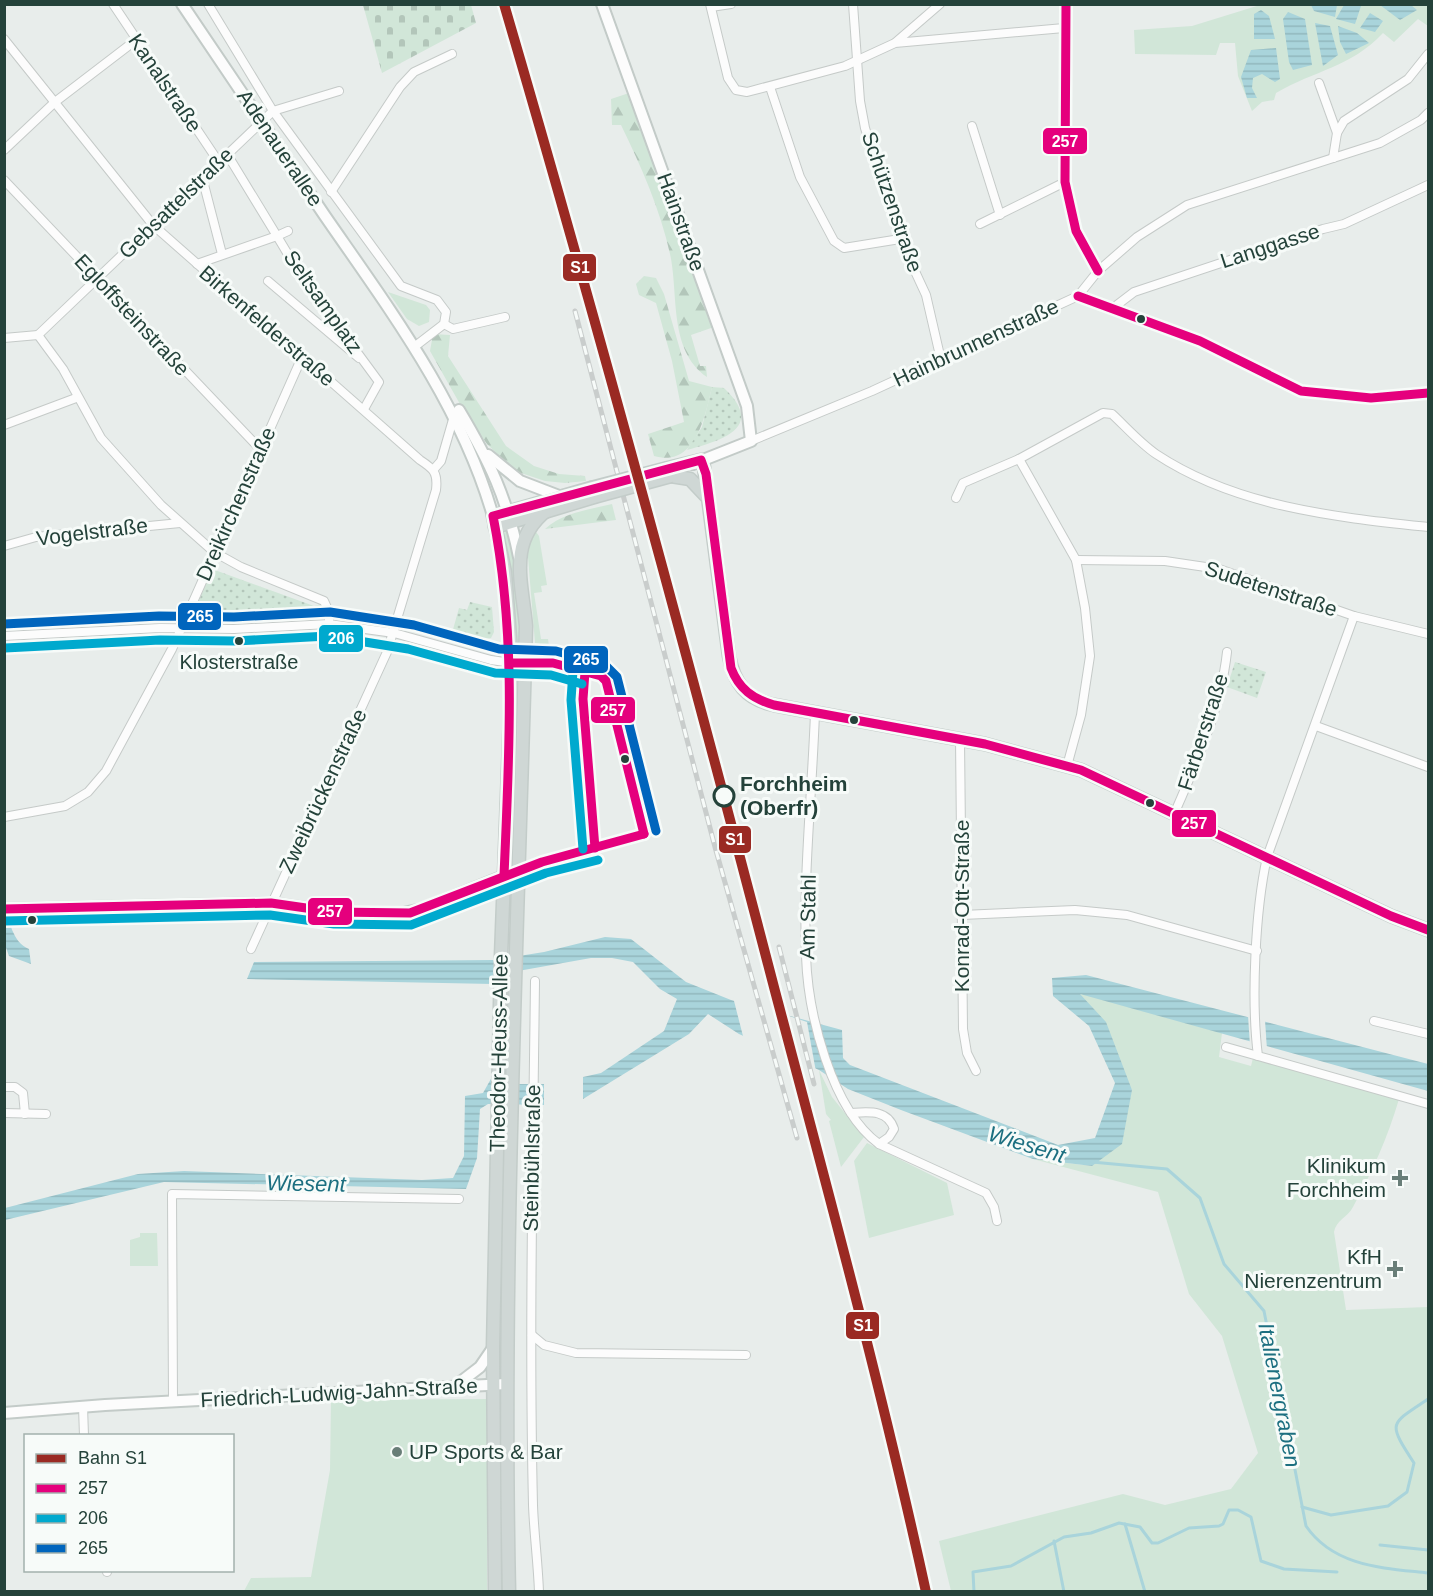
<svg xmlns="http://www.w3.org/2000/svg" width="1433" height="1596" font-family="Helvetica,sans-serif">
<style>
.green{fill:#d1e6d8}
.forest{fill:url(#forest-firs)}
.cemetery{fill:url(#cemetery-stones)}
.park{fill:url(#park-dots)}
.water{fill:url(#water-rules)}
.pier{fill:#e8edeb}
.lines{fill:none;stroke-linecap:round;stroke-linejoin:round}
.stream{stroke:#a9d4db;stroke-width:3}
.street-casing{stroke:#c5cac8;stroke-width:10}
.secondary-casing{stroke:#c3cbc8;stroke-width:14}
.primary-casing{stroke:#c3ccc9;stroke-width:15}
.street{stroke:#fcfcfc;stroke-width:8}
.secondary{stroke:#fcfcfc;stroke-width:10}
.primary{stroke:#cfd7d5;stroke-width:12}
.rail-casing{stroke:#c9cdcc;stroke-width:5}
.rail{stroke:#f7fbf9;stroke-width:3;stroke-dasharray:9;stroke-linecap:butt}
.primary-bridge-casing{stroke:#c3ccc9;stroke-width:15;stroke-linecap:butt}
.primary-bridge{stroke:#cfd7d5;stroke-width:12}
.bus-1-casing{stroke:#f7fbf9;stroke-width:14}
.bus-2-casing{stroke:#f7fbf9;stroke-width:14}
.bus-3-casing{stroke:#f7fbf9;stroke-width:14}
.bus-1{stroke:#e5007d;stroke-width:9}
.bus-2{stroke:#00a9ce;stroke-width:9}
.bus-3{stroke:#0065bd;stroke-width:9}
.rail-1-casing{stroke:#f7fbf9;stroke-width:15}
.rail-1{stroke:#9a2a23;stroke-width:10}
.bus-dot{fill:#24423a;stroke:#f7fbf9;stroke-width:2}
.stop-dot{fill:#f7fbf9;stroke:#24423a;stroke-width:3}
.poi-dot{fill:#697e78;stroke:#f7fbf9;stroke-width:2}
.labels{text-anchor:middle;stroke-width:6;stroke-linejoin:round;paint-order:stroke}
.bus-label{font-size:20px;fill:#24423a;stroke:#f7fbf9}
.street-label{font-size:21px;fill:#24423a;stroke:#f7fbf9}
.stop-label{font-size:21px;font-weight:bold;fill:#24423a;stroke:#f7fbf9;text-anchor:start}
.poi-label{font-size:21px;fill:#24423a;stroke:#f7fbf9;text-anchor:end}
.water-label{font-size:22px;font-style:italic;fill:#1c6f80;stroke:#f7fbf9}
.line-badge{stroke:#f7fbf9;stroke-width:2}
.badge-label{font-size:16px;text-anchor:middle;font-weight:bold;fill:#fff}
</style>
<defs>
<pattern id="forest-firs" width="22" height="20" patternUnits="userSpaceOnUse" patternTransform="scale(1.5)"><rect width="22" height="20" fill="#d1e6d8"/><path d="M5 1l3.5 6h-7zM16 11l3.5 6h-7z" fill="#b3c6ba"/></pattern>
<pattern id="cemetery-stones" width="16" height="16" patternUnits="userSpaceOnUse" patternTransform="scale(1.5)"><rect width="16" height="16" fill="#d1e6d8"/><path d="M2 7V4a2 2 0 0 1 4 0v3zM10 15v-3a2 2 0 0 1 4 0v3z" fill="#b3c6ba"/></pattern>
<pattern id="park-dots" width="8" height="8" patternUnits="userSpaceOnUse" patternTransform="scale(1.5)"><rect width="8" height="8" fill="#d1e6d8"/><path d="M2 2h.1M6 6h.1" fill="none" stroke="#b3c6ba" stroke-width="1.8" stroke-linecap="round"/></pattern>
<pattern id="water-rules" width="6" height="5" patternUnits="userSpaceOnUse" patternTransform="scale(1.5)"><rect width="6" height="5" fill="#a9d4db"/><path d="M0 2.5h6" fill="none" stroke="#91b7bd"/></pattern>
</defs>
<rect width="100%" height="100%" fill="#e8edeb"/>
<!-- green -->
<g class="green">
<path d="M 1260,5 L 1428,5 L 1428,26 L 1418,19 L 1394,42 L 1383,33 C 1350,68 1315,70 1276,93 L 1274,100 L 1262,102 L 1252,111 L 1238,76 L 1235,43 L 1220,43 L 1216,55 L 1135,54 L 1134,30 L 1192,26 Z"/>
<path d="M 388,292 L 426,305 L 430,310 L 429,322 L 419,326 L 407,319 Z"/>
<path d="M 533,528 L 539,536 L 547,585 L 541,586 L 542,592 L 534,593 L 541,639 L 548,639 L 549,646 L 535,643 L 527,545 Z"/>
<path d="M 505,530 L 507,530 L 513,558 L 522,641 L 516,640 L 511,579 L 503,539 Z"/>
<path d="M 1079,993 L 1222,1033 L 1219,1057 L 1251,1066 L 1253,1058 L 1399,1099 C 1388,1137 1372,1172 1353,1207 C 1348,1217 1336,1220 1334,1232 L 1346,1310 L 1428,1307 L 1428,1591 L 951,1591 L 939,1541 L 1123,1494 L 1165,1505 L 1231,1489 L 1258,1453 L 1222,1336 L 1189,1294 L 1158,1192 L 1033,1159 L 1092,1166 L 1132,1090 Z"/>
<path d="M 819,1070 L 832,1097 L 864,1137 L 841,1167 L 829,1121 L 831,1120 L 826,1114 Z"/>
<path d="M 867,1143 L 947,1183 L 954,1215 L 869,1238 L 854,1161 Z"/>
<path d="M 140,1233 L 157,1233 L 158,1266 L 130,1266 L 130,1240 L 140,1237 Z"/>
<path d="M 487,1399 L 487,1591 L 244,1591 L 251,1578 L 311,1577 L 330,1470 L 331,1400 Z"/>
</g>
<!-- forest -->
<g class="forest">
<path d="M 629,93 L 714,327 L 691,335 L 700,366 L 706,366 L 707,377 C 668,350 679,294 670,254 C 660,209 641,166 621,125 L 612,125 L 611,99 Z"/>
<path d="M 644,276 L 656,278 L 664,294 L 689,381 L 712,387 C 705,416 696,468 654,456 L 648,434 L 684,422 L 672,361 L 656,303 L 639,295 L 636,284 Z"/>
<path d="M 433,334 L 450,335 L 448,356 L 506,446 L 534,466 L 559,474 L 585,476 L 586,481 L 565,483 L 545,481 L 515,471 L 487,444 L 465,413 L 430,351 Z"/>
<path d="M 612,504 L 616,520 L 545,529 C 564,512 588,510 612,504 Z"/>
</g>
<!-- cemetery -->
<path class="cemetery" d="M 363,5 L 471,5 L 476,23 L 382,73 Z"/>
<!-- park -->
<g class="park">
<path d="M 712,387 L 724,388 C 766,428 722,440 687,450 L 702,427 Z"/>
<path d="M 212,569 L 314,606 L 321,604 L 325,612 L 312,617 L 196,619 L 193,615 Z"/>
<path d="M 470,602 L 492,607 L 494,632 L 491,638 L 480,640 L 452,633 L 459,608 L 467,610 Z"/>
<path d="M 1235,662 L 1266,672 L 1257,698 L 1227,687 Z"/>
</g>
<!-- water -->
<g class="water">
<path d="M 1311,5 L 1337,5 L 1335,17 L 1314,11 Z"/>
<path d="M 1344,5 L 1361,6 L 1355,24 L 1336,19 Z"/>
<path d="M 1380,5 L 1411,5 L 1417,10 L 1400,20 Z"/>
<path d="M 1261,10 L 1269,16 L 1275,39 L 1254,39 L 1254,14 Z"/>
<path d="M 1288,12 L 1305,19 L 1312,65 L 1293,70 L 1289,62 L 1283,19 Z"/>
<path d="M 1370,13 L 1383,21 L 1375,32 L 1360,28 Z"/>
<path d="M 1315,23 L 1330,26 L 1338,55 L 1323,66 Z"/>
<path d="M 1338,26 L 1357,33 L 1369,43 L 1346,54 L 1340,42 Z"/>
<path d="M 1276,48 L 1280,79 L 1275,82 L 1262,74 L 1253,78 L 1252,88 L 1257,98 L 1247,98 L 1241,77 L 1251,50 Z"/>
<path d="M 4,905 C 10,921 12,942 29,949 L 31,964 L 9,956 L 5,945 Z"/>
<path d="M 605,937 L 631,939 L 686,982 L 731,1000 L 842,1030 L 843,1058 L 850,1065 L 1058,1145 L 1095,1138 L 1115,1083 L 1089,1026 L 1053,996 L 1052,978 L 1086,975 L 1428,1064 L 1428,1091 L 1080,994 L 1106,1022 L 1132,1090 L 1122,1144 L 1092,1166 L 1033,1159 L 901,1110 L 848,1089 L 819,1070 L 739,1034 L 708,1014 L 689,1034 L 583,1099 L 583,1077 L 601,1073 L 664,1031 L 677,999 L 660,989 L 633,962 L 612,958 L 591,958 L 518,971 L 493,984 L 247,979 L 254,962 L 493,960 L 544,952 Z"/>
<path d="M 492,1077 L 506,1084 L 544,1084 L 544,1105 L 488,1104 L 480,1109 L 477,1158 L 466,1189 L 164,1182 L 5,1220 L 5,1208 L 138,1174 L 184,1171 L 422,1180 L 453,1178 L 464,1156 L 465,1096 L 483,1093 Z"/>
</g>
<!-- pier -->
<g class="pier">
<path d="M 733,997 L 807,1022 L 816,1072 L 744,1040 Z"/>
<path d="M 1248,1015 L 1265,1020 L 1267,1050 L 1250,1046 Z"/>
</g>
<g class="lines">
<!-- stream -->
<g class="stream">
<path d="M 1092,1162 L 1167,1169 L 1200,1198 L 1224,1264 L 1264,1311 L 1306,1526 C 1334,1567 1384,1568 1428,1573"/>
<path d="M 1302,1507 L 1331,1515 L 1388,1506 L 1407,1492 L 1414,1463 C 1386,1420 1391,1425 1428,1399"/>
<path d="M 1125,1524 L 1145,1592"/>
<path d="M 1054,1541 L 1064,1592"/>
<path d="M 1380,1545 L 1428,1550"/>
<path d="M 974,1592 L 973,1572 L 1011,1566 L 1064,1537 L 1091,1533 L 1119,1523 L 1140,1527 L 1152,1543 L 1158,1543 L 1189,1528 L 1219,1526 L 1223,1524 L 1229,1510 L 1238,1510 L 1251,1517 L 1261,1561 L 1284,1569 L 1337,1572"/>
</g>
<defs>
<g id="street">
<path d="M 113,4 L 218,161"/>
<path d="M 208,4 L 273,111 L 401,286 L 437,300 L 446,312 L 444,324 L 418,344"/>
<path d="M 710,4 L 728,78 L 736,90 L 747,92 L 845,66 L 895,43 L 1064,28"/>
<path d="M 853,4 L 860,101 L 865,128 L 900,239 L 926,295 L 941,360"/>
<path d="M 1066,4 L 1064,28 L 1065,182 L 1076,231 L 1098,271"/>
<path d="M 711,7 L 731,4"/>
<path d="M 4,39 L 153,225 L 420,460 C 434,469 438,473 436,490 L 387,652 L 251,949"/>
<path d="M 896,42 L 940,4"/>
<path d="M 1319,83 L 1337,133"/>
<path d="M 770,87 L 800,177 L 834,241 L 844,248 L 900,239"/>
<path d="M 972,126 L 1000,215"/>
<path d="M 4,150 L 55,102 L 136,40"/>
<path d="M 1333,158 L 1337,133 L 1344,121 L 1408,79 L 1428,54"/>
<path d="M 202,177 L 222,254"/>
<path d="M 4,180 L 260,449"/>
<path d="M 331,192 L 400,87 L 414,72 L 452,54"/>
<path d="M 980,224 L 1065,182"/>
<path d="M 288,231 L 277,236 L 301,276 L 379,382 L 364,409"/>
<path d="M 197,264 L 277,236 L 227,154"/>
<path d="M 268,281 L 359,358"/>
<path d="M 1078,296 L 1200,341 L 1301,391 L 1325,395 L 1371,398 L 1428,393"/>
<path d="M 1113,308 L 1134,292 L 1323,229 L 1344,224 L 1428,185"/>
<path d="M 444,324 L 453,329 L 505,317"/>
<path d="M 38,335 L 63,369 L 101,438 L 161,505 L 214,552 L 241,567 L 324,601 L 329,612 L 329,624"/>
<path d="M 38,335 L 273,111 L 339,91"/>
<path d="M 4,338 L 38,335"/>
<path d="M 4,425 L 76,398"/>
<path d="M 751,441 L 872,391 L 1078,296 L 1098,271 L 1137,237 L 1187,205 L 1380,143 L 1421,120 L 1428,113"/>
<path d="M 1019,459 L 1103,413 L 1112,414 C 1126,427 1140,443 1156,454 C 1236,507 1335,517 1428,527"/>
<path d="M 434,469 L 441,461 L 454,416"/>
<path d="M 956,498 L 963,483 L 1019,459 L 1076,560 L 1085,608 L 1090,656 L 1081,715 L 1067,766"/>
<path d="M 4,546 L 36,537 L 180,523"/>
<path d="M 1076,560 L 1165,561 L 1219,569 L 1354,616 L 1428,634"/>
<path d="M 1354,616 L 1267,857 C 1255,912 1251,1001 1258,1056 L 1428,1104"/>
<path d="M 4,636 L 160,628 L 234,629 L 329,624 L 394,633 L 491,660 L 512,663"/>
<path d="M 585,672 L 583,699 L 595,848"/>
<path d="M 815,713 C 812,794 803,876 806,956 C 808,1013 831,1109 879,1144 L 986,1193 L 994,1207 L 997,1221"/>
<path d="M 1316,726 L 1428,767"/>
<path d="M 960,739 L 963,1029 L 967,1053 L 976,1071"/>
<path d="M 1175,812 C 1197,762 1221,707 1227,652"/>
<path d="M 4,817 L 65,806 L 88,792 L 106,771 L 172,649 L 302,357"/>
<path d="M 518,872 L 542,862 L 644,834 L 606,681 C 591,666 546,664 525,661"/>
<path d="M 962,915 L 1075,910 L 1127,915 L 1257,951"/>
<path d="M 535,981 C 533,1156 529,1331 533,1505 C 534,1534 538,1563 539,1592"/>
<path d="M 1374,1021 L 1428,1034"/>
<path d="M 1226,1047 L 1258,1056"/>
<path d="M 4,1087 L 15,1087 L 23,1093 L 25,1114"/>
<path d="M 4,1113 L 46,1114"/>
<path d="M 851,1113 C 868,1112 888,1109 894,1129 L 889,1137 L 879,1144"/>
<path d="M 532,1335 L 544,1345 L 576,1353 L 746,1355"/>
<path d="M 173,1401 L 172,1194 L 459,1199"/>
<path d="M 83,1406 L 84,1436"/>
<path d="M 107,1570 L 107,1572"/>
</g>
<g id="secondary">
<path d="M 182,4 C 230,75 277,146 325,216 C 390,310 461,404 493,516"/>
<path d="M 602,4 L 747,406 L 751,441 L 693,464"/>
<path d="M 459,410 C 490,462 507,498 519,557"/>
<path d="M 488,455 L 520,481 L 559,496"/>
<path d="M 4,909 L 271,903 L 334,912 L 394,915 L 422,909 L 504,876"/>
<path d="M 454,1387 L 480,1367 L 493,1348"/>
<path d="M 4,1413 L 105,1405 L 506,1384"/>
</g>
<g id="primary">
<path d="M 668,468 L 701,460 L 704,467 L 729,656 C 734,683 746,699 774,705 L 985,744 L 1081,770 L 1391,916 L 1428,930"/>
<path d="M 671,476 L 690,479 L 708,498"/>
<path d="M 495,527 L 594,497"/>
<path d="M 495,1592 L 493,1348 L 501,956 L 512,663 L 505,572 L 493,516 L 591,488"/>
<path d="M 509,1592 C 502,1269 517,948 526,626 C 522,582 507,541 547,510"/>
</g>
</defs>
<!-- street casing -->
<use href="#street" class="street-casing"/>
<!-- secondary casing -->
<use href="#secondary" class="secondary-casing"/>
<!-- primary casing -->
<use href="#primary" class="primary-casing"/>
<!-- street -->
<use href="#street" class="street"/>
<!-- secondary -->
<use href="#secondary" class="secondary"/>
<!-- primary -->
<use href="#primary" class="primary"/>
<defs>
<g id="rail">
<path d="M 575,311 L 715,847 L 797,1138"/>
<path d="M 779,947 L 814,1084"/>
</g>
</defs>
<!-- rail casing -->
<use href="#rail" class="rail-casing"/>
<!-- rail -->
<use href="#rail" class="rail"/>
<defs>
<g id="primary-bridge">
<path d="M 591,488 L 668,468"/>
<path d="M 594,497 L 671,476"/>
</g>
</defs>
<!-- primary-bridge casing -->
<use href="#primary-bridge" class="primary-bridge-casing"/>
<!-- primary-bridge -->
<use href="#primary-bridge" class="primary-bridge"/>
<defs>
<g id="bus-1">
<path d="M 1066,4 L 1065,182 L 1076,231 L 1098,271"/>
<path d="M 1078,296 L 1200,341 L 1301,391 L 1371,398 L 1428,393"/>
<path d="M 512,663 L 553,663 L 601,676 L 606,681 L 644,834"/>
<path d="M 585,672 L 583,699 L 595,848"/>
<path d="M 504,876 C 509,755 517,636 493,516 L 701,460 L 706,474 L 731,668 C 739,689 753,699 774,705 L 985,744 L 1081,770 L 1391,916 L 1428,930"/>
<path d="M 4,909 L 271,903 L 334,912 L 410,913 L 542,862 L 644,834"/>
</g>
<g id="bus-2">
<path d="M 5,648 L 160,640 L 235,641 L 328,636 L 408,649 L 495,673 L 551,675 L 582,684"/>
<path d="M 573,671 L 571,700 L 583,849"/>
<path d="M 4,921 L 270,915 L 334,924 L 411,925 L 546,873 L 598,860"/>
</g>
<path id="bus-3" d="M 4,624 L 159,616 L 234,617 L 330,612 L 414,625 L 499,649 L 556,651 L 605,665 L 617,677 L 656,831"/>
</defs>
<!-- bus-1 casing -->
<use href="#bus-1" class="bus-1-casing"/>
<!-- bus-2 casing -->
<use href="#bus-2" class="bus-2-casing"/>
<!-- bus-3 casing -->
<use href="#bus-3" class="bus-3-casing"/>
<!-- bus-1 -->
<use href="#bus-1" class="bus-1"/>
<!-- bus-2 -->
<use href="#bus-2" class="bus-2"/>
<!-- bus-3 -->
<use href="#bus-3" class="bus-3"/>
<defs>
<path id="rail-1" d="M 504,4 C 600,332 689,661 775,991 C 828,1191 882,1390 926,1592"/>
</defs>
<!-- rail-1 casing -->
<use href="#rail-1" class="rail-1-casing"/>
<!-- rail-1 -->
<use href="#rail-1" class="rail-1"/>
</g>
<!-- markers -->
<g class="bus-dot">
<circle cx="1141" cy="319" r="5"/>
<circle cx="239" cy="641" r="5"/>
<circle cx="854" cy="720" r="5"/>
<circle cx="625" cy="759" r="5"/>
<circle cx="1150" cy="803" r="5"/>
<circle cx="32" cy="920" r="5"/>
</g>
<circle class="stop-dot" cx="724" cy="796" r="10"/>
<g class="poi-dot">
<path d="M1397 1169h6v6h6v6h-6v6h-6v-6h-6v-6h6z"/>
<path d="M1392 1260h6v6h6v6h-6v6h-6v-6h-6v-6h6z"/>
<circle cx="397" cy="1452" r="6"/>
</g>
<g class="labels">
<!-- bus labels -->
<g class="bus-label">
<text x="239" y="669">Klosterstraße</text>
</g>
<!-- street labels -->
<g class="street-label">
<text transform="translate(165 83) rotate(56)" y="7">Kanalstraße</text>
<text transform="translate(280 148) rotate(56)" y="7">Adenauerallee</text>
<text transform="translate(892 202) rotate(71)" y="7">Schützenstraße</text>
<text transform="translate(176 203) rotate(-44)" y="7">Gebsattelstraße</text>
<text transform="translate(681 222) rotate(70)" y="7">Hainstraße</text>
<text transform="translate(1270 246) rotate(-18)" y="7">Langgasse</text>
<text transform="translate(323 302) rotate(55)" y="7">Seltsamplatz</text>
<text transform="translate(132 315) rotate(47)" y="7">Egloffsteinstraße</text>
<text transform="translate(267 326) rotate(41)" y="7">Birkenfelderstraße</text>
<text transform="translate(976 343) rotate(-25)" y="7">Hainbrunnenstraße</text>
<text transform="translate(236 504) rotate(-66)" y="7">Dreikirchenstraße</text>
<text transform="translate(92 532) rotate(-7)" y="7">Vogelstraße</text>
<text transform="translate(1271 589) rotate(18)" y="7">Sudetenstraße</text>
<text transform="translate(1203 732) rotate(-72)" y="7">Färberstraße</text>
<text transform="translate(323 791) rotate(-65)" y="7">Zweibrückenstraße</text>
<text transform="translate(962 906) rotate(-90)" y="7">Konrad-Ott-Straße</text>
<text transform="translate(808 917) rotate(-89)" y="7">Am Stahl</text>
<text transform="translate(499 1053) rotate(-89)" y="7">Theodor-Heuss-Allee</text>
<text transform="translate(532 1158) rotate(-89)" y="7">Steinbühlstraße</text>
<text transform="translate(339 1393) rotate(-3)" y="7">Friedrich-Ludwig-Jahn-Straße</text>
</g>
<!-- stop labels -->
<g class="stop-label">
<text x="740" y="791">Forchheim<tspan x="740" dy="24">(Oberfr)</tspan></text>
</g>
<!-- poi labels -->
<g class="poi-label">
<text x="1386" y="1173">Klinikum<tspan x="1386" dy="24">Forchheim</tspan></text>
<text x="1382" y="1264">KfH<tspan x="1382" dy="24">Nierenzentrum</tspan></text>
<text x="409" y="1459" text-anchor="start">UP Sports &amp; Bar</text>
</g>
<!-- water labels -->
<g class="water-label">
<text transform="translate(1027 1144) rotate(17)" y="8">Wiesent</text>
<text transform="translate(306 1183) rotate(1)" y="8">Wiesent</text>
<text transform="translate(1280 1395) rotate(79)" y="8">Italienergraben</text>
</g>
</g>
<g class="line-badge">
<rect x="1042" y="127" width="46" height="28" rx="6" fill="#e5007d"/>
<rect x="562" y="253" width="35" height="29" rx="6" fill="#9a2a23"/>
<rect x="177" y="602" width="45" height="29" rx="6" fill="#0065bd"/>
<rect x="318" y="624" width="46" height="29" rx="6" fill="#00a9ce"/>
<rect x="563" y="645" width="46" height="29" rx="6" fill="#0065bd"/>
<rect x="590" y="696" width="46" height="28" rx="6" fill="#e5007d"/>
<rect x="1171" y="809" width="46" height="29" rx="6" fill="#e5007d"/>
<rect x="718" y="825" width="34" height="29" rx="6" fill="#9a2a23"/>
<rect x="307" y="897" width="46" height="29" rx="6" fill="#e5007d"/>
<rect x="845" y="1311" width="35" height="29" rx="6" fill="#9a2a23"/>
</g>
<g class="badge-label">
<text x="1065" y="147">257</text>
<text x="580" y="273">S1</text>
<text x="200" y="622">265</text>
<text x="341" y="644">206</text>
<text x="586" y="665">265</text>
<text x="613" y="716">257</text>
<text x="1194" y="829">257</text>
<text x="735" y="845">S1</text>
<text x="330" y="917">257</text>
<text x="863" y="1331">S1</text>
</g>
<!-- border -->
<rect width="1433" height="1596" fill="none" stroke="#24423a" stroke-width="12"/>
<!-- legend -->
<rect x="24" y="1434" width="210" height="138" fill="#f7fbf9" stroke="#a3b1ad" stroke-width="1.5"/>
<rect x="36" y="1454" width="30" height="9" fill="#9a2a23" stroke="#a3b1ad" stroke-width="1.5"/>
<text x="78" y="1464" font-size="18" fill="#24423a">Bahn S1</text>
<rect x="36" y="1484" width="30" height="9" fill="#e5007d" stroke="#a3b1ad" stroke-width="1.5"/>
<text x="78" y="1494" font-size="18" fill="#24423a">257</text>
<rect x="36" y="1514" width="30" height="9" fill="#00a9ce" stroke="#a3b1ad" stroke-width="1.5"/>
<text x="78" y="1524" font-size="18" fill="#24423a">206</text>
<rect x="36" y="1544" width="30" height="9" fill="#0065bd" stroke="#a3b1ad" stroke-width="1.5"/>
<text x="78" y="1554" font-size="18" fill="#24423a">265</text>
</svg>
